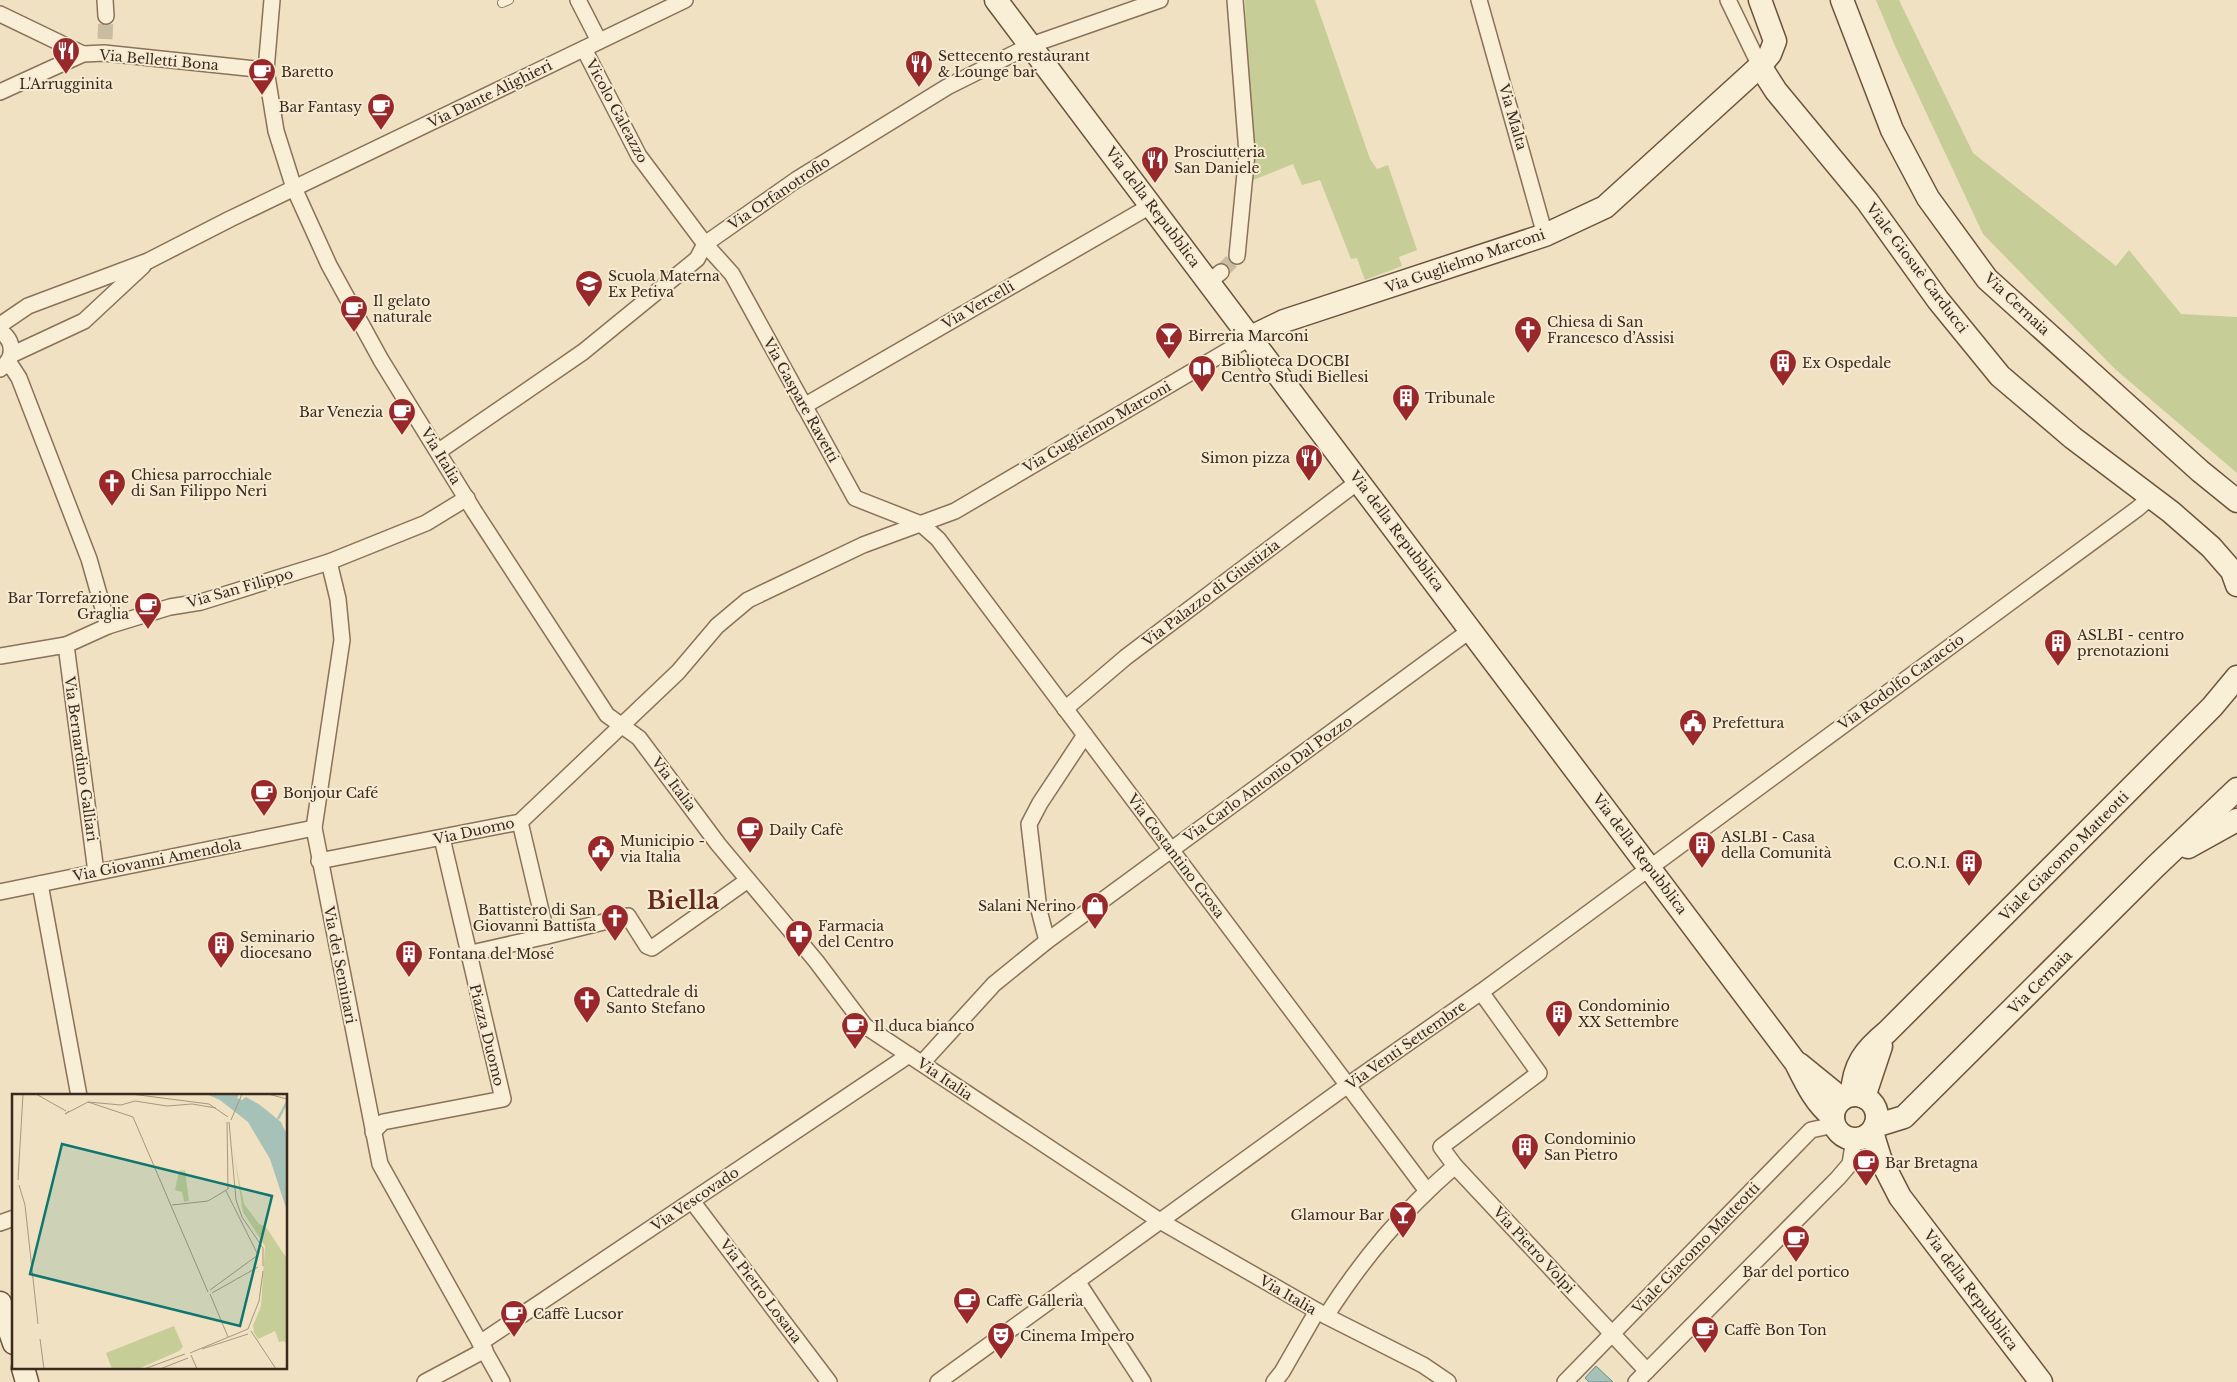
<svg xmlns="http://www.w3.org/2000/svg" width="2237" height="1382" font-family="'Libre Baskerville',serif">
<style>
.green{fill:#c7cd96}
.water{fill:#a5c1b8;stroke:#6b8f86}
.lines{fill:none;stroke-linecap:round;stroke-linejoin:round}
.street-tunnel{stroke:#cabca1;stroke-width:15;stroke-dasharray:15 8;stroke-linecap:butt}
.lane-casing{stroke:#897259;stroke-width:10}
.street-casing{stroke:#897259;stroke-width:18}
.secondary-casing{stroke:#6b533c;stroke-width:25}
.lane{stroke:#f9eed6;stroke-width:8}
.street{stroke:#f9eed6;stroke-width:15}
.secondary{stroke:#f9eed6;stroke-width:22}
.labels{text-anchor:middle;stroke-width:4;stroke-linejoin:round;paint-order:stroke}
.poi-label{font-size:14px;fill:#382a1d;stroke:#f6ebd2;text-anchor:start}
.street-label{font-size:14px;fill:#382a1d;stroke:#f6ebd2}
.town-label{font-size:24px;font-weight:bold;fill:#662a1c;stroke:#f6ebd2}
.inset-river{fill:none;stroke:#a5c1b8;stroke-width:2.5}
.inset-road{fill:none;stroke:#a69880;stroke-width:1}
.view{fill:#0f766e;fill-opacity:0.15;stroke:#0f766e;stroke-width:2.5}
.inset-edge{fill:none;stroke:#382a1d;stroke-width:2.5}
</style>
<rect width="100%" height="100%" fill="#efe1c2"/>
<!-- green -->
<g class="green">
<path d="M 1245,0 L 1315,0 L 1370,159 L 1377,169 L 1388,165 L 1417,250 L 1399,257 L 1402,266 L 1365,280 L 1357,258 L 1351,259 L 1320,180 L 1302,185 L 1293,164 L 1251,181 Z"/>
<path d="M 1876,0 L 1899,0 L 1973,153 L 2116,266 L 2129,250 L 2181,314 L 2237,317 L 2237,473 L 2115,369 L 1983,234 L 1895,46 Z"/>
</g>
<!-- water -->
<path class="water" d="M 1596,1366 L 1613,1382 L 1589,1382 L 1585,1378 Z"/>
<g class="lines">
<!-- street-tunnel -->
<g class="street-tunnel">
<path d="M 105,39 L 106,16"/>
<path d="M 1221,272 L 1237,256"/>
</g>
<defs>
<path id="lane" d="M 502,3 L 509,0"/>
<g id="street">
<path d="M 105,0 L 106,16"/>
<path d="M 272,0 L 266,70 L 276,131 L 294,188 L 329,265 L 381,360 L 474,511 L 607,715 L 639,738 L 718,844 L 816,961 L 865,1026 L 1160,1221 L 1326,1316 L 1423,1365 L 1448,1382"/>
<path d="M 578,0 L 599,41"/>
<path d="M 1235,0 L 1247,153 L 1237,256"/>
<path d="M 1479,0 L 1545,235"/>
<path d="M 1728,0 L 1760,66"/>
<path d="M 0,14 L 83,54"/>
<path d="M 584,49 L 639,156 L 705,244 L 732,274 L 855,498 L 921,524 L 938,539 L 1427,1191"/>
<path d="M 0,92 L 83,54 L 104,53 L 266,70"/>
<path d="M 1209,282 L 1221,272"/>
<path d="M 0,325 L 28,306 L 148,261 L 230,219 L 685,0"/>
<path d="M 0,331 C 15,341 15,359 0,369"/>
<path d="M 11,355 L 84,321 L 143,266"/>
<path d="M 8,361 L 19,378 L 89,559 L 108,626"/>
<path d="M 804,406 L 1152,205"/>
<path d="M 439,451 L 583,352 L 697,259 L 705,244 L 796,180 L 947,87 L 1031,45 L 1160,0"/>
<path d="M 329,562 L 338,599 L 342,640 L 314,828 L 380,1164 L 502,1382"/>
<path d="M 66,645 L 96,872"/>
<path d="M 0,656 L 66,645 L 108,626 L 170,607 L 201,602 L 329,562 L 426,523 L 467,498"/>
<path d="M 1065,709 L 1126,657 L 1359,481"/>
<path d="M 520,822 L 547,936 L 628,916 L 647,946 L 652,948 L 748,880"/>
<path d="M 319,861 L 520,822 L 678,672 L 717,626 L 748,600 L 863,545 L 955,511 L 1251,337"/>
<path d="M 40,884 L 79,1096"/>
<path d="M 0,892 L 314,828"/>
<path d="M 1047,941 L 1039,910 L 1029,824 L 1040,803 L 1085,735"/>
<path d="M 467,954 L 547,936"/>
<path d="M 922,1063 L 994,984 L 1047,941 L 1472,629"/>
<path d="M 373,1132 L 383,1122 L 503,1099 L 442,838"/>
<path d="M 1455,1166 L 1647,1371"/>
<path d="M 692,1201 L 829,1382"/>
<path d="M 0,1223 L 14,1218"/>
<path d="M 1077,1281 L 1143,1382"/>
<path d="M 1326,1316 C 1364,1257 1402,1212 1455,1166 L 1441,1147 L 1539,1073 L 1481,992"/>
<path d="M 480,1343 L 909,1055"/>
<path d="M 425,1382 L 485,1350"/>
<path d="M 938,1382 L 1348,1085 L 1481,992 L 2137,509 L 2151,497"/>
<path d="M 1274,1382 L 1282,1372 L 1317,1311"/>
<path d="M 1565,1382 L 1811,1130 L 1834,1125"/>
<path d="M 1636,1382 L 1838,1178 L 1850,1164 L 1854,1139"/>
</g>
<g id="secondary">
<path d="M 996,0 L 1796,1063 C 1806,1083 1815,1103 1833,1117"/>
<path d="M 1842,0 L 1892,130 L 1928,198 L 1987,279 L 2200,471 L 2237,501"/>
<path d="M 1760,66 L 1776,91 L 1867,201 L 1938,300 L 2000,376 L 2073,438 L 2171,512 L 2211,547 L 2232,571 L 2237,585"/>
<path d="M 1251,337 L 1284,321 L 1545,235 L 1605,207 L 1760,66 L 1770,54 L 1775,41 L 1760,0"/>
<path d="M 2188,847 L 2237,820"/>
<path d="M 1799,1064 L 1842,1099"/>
<circle cx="1855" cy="1117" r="22"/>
<path d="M 1852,1095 C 1853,1065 1865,1050 1887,1032 L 2212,707 L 2237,677"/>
<path d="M 1864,1097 L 1881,1046"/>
<path d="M 1875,1126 L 1904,1117 L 2155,867 L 2237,789"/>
<path d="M 1872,1132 L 1880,1158 L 1900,1197 L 2041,1382"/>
<path d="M 0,1303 L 14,1343"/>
<path d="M 23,1368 L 27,1382"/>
</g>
</defs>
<!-- lane casing -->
<use href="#lane" class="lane-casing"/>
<!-- street casing -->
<use href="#street" class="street-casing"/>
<!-- secondary casing -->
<use href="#secondary" class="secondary-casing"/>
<!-- lane -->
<use href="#lane" class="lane"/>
<!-- street -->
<use href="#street" class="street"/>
<!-- secondary -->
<use href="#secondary" class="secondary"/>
</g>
<!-- icons -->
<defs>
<symbol id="restaurant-pin" viewBox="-11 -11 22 30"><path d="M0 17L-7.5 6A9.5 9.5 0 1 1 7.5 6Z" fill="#99282b" stroke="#f6ebd2"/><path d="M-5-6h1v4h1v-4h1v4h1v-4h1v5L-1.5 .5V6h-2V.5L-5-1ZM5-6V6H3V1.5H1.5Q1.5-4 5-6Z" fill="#fff"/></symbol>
<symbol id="cafe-pin" viewBox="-11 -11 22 30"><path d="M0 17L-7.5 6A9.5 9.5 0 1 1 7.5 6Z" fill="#99282b" stroke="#f6ebd2"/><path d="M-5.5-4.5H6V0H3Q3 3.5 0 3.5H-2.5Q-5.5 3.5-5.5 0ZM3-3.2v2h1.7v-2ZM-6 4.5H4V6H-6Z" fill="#fff"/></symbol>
<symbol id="school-pin" viewBox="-11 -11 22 30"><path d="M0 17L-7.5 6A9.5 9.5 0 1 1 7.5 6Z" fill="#99282b" stroke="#f6ebd2"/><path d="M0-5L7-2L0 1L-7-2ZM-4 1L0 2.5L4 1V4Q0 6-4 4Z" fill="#fff"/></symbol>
<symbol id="church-pin" viewBox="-11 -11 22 30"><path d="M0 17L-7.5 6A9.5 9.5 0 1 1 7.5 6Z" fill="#99282b" stroke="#f6ebd2"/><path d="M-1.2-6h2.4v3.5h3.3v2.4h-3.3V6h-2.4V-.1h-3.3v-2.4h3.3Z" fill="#fff"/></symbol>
<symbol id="bar-pin" viewBox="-11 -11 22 30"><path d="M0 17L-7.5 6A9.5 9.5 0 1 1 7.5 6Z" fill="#99282b" stroke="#f6ebd2"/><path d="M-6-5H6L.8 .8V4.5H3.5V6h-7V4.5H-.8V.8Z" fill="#fff"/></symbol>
<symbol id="building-pin" viewBox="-11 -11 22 30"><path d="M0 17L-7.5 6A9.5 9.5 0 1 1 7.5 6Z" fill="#99282b" stroke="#f6ebd2"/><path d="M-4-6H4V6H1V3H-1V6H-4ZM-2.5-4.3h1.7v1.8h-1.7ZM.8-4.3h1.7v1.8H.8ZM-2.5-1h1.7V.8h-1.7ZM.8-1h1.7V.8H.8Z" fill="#fff"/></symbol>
<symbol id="library-pin" viewBox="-11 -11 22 30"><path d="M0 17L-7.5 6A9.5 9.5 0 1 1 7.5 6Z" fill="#99282b" stroke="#f6ebd2"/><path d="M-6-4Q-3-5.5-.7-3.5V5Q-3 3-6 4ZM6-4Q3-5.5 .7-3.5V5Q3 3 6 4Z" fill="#fff"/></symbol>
<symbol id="civic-pin" viewBox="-11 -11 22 30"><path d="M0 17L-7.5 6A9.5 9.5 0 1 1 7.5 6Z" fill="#99282b" stroke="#f6ebd2"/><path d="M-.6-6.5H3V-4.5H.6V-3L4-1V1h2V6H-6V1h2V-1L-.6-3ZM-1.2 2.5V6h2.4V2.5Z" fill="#fff"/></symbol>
<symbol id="shop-pin" viewBox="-11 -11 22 30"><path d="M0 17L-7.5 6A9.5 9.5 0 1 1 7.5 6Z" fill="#99282b" stroke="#f6ebd2"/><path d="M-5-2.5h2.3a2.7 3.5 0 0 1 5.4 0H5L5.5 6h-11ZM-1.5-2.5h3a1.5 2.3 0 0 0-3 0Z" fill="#fff"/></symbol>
<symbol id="pharmacy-pin" viewBox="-11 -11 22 30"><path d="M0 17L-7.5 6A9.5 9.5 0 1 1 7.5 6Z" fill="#99282b" stroke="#f6ebd2"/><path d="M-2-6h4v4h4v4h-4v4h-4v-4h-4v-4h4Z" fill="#fff"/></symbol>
<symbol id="theatre-pin" viewBox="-11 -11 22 30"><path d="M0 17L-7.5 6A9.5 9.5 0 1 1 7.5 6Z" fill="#99282b" stroke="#f6ebd2"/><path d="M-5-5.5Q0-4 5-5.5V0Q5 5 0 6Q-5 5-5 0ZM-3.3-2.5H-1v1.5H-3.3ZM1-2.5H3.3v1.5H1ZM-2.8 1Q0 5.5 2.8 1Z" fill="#fff"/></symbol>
</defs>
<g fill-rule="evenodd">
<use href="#restaurant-pin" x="50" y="35" width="32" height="43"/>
<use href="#restaurant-pin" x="903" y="48" width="32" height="43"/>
<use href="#cafe-pin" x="246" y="56" width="32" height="43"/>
<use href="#cafe-pin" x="365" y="91" width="32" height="43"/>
<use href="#restaurant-pin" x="1139" y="144" width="32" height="43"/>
<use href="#school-pin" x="573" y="268" width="32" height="43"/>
<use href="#cafe-pin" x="338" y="293" width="32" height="43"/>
<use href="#church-pin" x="1512" y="314" width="32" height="43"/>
<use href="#bar-pin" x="1153" y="320" width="32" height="43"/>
<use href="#building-pin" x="1767" y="347" width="32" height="43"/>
<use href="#library-pin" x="1186" y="353" width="32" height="43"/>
<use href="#building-pin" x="1390" y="382" width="32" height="43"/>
<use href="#cafe-pin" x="386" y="396" width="32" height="43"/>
<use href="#restaurant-pin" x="1293" y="442" width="32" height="43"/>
<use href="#church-pin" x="96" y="467" width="32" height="43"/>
<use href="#cafe-pin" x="132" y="590" width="32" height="43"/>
<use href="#building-pin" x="2042" y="627" width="32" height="43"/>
<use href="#civic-pin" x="1677" y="707" width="32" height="43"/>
<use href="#cafe-pin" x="248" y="777" width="32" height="43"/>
<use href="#cafe-pin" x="734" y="814" width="32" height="43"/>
<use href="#building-pin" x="1686" y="829" width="32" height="43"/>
<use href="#civic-pin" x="585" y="833" width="32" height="43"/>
<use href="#building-pin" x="1953" y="847" width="32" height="43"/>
<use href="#shop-pin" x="1079" y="890" width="32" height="43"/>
<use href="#church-pin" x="599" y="902" width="32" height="43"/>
<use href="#pharmacy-pin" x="783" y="918" width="32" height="43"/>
<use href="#building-pin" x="205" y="929" width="32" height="43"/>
<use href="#building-pin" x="393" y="938" width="32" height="43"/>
<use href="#church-pin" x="571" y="984" width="32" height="43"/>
<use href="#building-pin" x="1543" y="998" width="32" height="43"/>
<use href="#cafe-pin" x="839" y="1010" width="32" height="43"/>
<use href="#building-pin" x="1509" y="1131" width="32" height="43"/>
<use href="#cafe-pin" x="1850" y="1147" width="32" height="43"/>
<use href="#bar-pin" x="1387" y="1199" width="32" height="43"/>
<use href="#cafe-pin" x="1780" y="1223" width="32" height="43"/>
<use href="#cafe-pin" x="951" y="1285" width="32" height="43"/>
<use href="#cafe-pin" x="498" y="1298" width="32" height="43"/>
<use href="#cafe-pin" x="1689" y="1314" width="32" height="43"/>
<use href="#theatre-pin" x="985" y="1320" width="32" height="43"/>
</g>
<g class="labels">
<!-- poi labels -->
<g class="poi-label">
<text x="938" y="61">Settecento restaurant<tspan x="938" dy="16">&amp; Lounge bar</tspan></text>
<text x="281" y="77">Baretto</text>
<text x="66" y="89" text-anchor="middle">L'Arrugginita</text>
<text x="362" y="112" text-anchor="end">Bar Fantasy</text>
<text x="1174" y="157">Prosciutteria<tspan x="1174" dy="16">San Daniele</tspan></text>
<text x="608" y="281">Scuola Materna<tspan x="608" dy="16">Ex Petiva</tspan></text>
<text x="373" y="306">Il gelato<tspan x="373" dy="16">naturale</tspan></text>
<text x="1547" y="327">Chiesa di San<tspan x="1547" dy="16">Francesco d’Assisi</tspan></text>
<text x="1188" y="341">Birreria Marconi</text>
<text x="1221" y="366">Biblioteca DOCBI<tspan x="1221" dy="16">Centro Studi Biellesi</tspan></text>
<text x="1802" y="368">Ex Ospedale</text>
<text x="1425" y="403">Tribunale</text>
<text x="383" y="417" text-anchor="end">Bar Venezia</text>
<text x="1290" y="463" text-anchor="end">Simon pizza</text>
<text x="131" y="480">Chiesa parrocchiale<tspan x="131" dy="16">di San Filippo Neri</tspan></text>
<text x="129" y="603" text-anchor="end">Bar Torrefazione<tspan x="129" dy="16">Graglia</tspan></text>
<text x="2077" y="640">ASLBI - centro<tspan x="2077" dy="16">prenotazioni</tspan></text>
<text x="1712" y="728">Prefettura</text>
<text x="283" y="798">Bonjour Café</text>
<text x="769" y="835">Daily Cafè</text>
<text x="1721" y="842">ASLBI - Casa<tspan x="1721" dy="16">della Comunità</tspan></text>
<text x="620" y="846">Municipio -<tspan x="620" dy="16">via Italia</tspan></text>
<text x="1950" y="868" text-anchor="end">C.O.N.I.</text>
<text x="1076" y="911" text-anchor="end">Salani Nerino</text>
<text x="596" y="915" text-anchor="end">Battistero di San<tspan x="596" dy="16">Giovanni Battista</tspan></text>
<text x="818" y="931">Farmacia<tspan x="818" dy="16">del Centro</tspan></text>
<text x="240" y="942">Seminario<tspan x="240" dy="16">diocesano</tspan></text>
<text x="428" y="959">Fontana del Mosé</text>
<text x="606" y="997">Cattedrale di<tspan x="606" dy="16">Santo Stefano</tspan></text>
<text x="1578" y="1011">Condominio<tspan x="1578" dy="16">XX Settembre</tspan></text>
<text x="874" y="1031">Il duca bianco</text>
<text x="1544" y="1144">Condominio<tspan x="1544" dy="16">San Pietro</tspan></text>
<text x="1885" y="1168">Bar Bretagna</text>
<text x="1384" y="1220" text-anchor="end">Glamour Bar</text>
<text x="1796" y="1277" text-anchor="middle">Bar del portico</text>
<text x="986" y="1306">Caffè Galleria</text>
<text x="533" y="1319">Caffè Lucsor</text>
<text x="1724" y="1335">Caffè Bon Ton</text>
<text x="1020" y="1341">Cinema Impero</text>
</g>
<!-- street labels -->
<g class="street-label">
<text transform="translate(159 60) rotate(5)" y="5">Via Belletti Bona</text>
<text transform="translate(490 94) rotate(-26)" y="5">Via Dante Alighieri</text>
<text transform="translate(617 111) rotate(62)" y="5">Vicolo Galeazzo</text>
<text transform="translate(1513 117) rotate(74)" y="5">Via Malta</text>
<text transform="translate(779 193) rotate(-34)" y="5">Via Orfanotrofio</text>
<text transform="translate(1153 207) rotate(53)" y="5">Via della Repubblica</text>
<text transform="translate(1465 261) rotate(-19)" y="5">Via Guglielmo Marconi</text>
<text transform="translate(1917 268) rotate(53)" y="5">Viale Giosuè Carducci</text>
<text transform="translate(2017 304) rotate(43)" y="5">Via Cernaia</text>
<text transform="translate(978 305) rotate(-30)" y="5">Via Vercelli</text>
<text transform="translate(801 400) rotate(61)" y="5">Via Gaspare Ravetti</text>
<text transform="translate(1097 427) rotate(-30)" y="5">Via Guglielmo Marconi</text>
<text transform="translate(441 456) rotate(59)" y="5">Via Italia</text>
<text transform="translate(1397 531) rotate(53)" y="5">Via della Repubblica</text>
<text transform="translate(240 588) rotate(-16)" y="5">Via San Filippo</text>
<text transform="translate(1211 593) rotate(-37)" y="5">Via Palazzo di Giustizia</text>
<text transform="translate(1901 682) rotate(-36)" y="5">Via Rodolfo Caraccio</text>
<text transform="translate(81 759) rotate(82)" y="5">Via Bernardino Galliari</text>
<text transform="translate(1268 779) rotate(-36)" y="5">Via Carlo Antonio Dal Pozzo</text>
<text transform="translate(674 784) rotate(53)" y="5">Via Italia</text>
<text transform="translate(474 831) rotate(-12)" y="5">Via Duomo</text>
<text transform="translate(1640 854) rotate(53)" y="5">Via della Repubblica</text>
<text transform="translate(1176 856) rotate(53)" y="5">Via Costantino Crosa</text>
<text transform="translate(2064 856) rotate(-45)" y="5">Viale Giacomo Matteotti</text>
<text transform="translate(157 860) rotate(-11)" y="5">Via Giovanni Amendola</text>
<text transform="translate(340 965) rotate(79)" y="5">Via dei Seminari</text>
<text transform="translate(2040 982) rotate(-45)" y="5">Via Cernaia</text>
<text transform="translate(487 1035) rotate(76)" y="5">Piazza Duomo</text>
<text transform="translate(1406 1045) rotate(-35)" y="5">Via Venti Settembre</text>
<text transform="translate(945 1079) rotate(34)" y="5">Via Italia</text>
<text transform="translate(695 1199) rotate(-34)" y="5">Via Vescovado</text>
<text transform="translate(1696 1248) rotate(-46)" y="5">Viale Giacomo Matteotti</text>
<text transform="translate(1534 1250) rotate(47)" y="5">Via Pietro Volpi</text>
<text transform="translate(1971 1290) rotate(53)" y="5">Via della Repubblica</text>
<text transform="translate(761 1291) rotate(53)" y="5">Via Pietro Losana</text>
<text transform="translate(1288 1295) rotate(30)" y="5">Via Italia</text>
</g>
<!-- town labels -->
<g class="town-label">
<text x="683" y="909">Biella</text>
</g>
</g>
<!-- overview -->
<g transform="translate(12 1094)">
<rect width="275" height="275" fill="#efe1c2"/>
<path d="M 222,61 L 232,110 L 247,130 L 254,133 L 275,165 L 275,250 L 272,247 L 267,248 L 263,237 L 246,245 L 242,238 L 241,232 L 249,212 L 253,152 L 231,118 ZM 173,76 L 177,107 L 172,108 L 170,98 L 163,96 L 167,77 ZM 162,232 L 171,253 L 167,257 L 126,275 L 100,275 L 94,259 Z" fill="#c7cd96"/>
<path d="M 194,0 L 227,0 L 225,4 L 230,6 L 234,3 L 248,11 L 269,28 L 275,41 L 275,117 L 258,65 L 236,28 L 208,6 Z" fill="#a5c1b8"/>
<path class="inset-river" d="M 266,25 L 275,8"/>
<path class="inset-road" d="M 24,0 L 54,17M 119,0 L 197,10 L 216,23M 256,0 L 275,5M 76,8 L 121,23 L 196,198M 57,17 L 53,20 L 76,8 L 109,11 L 123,7 L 155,12 L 180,10 L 204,14M 219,26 L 230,0M 217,28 L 224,106 L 230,123 L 251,154 L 251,172M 6,86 L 11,0M 7,91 L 13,111 L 26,230M 160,111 L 196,107 L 216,95 L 215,28M 198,196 L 246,161 L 214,97M 200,199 L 246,173M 198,200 L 216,243M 239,237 L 264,275M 28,245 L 32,275M 190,255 L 236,240M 178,259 L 236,235 L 247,207 L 251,177M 179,261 L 185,275M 132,275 L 173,260M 148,275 L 176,264"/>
<path class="view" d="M 50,50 L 260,102 L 228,232 L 18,180 Z"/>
<rect width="275" height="275" class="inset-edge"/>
</g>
</svg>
